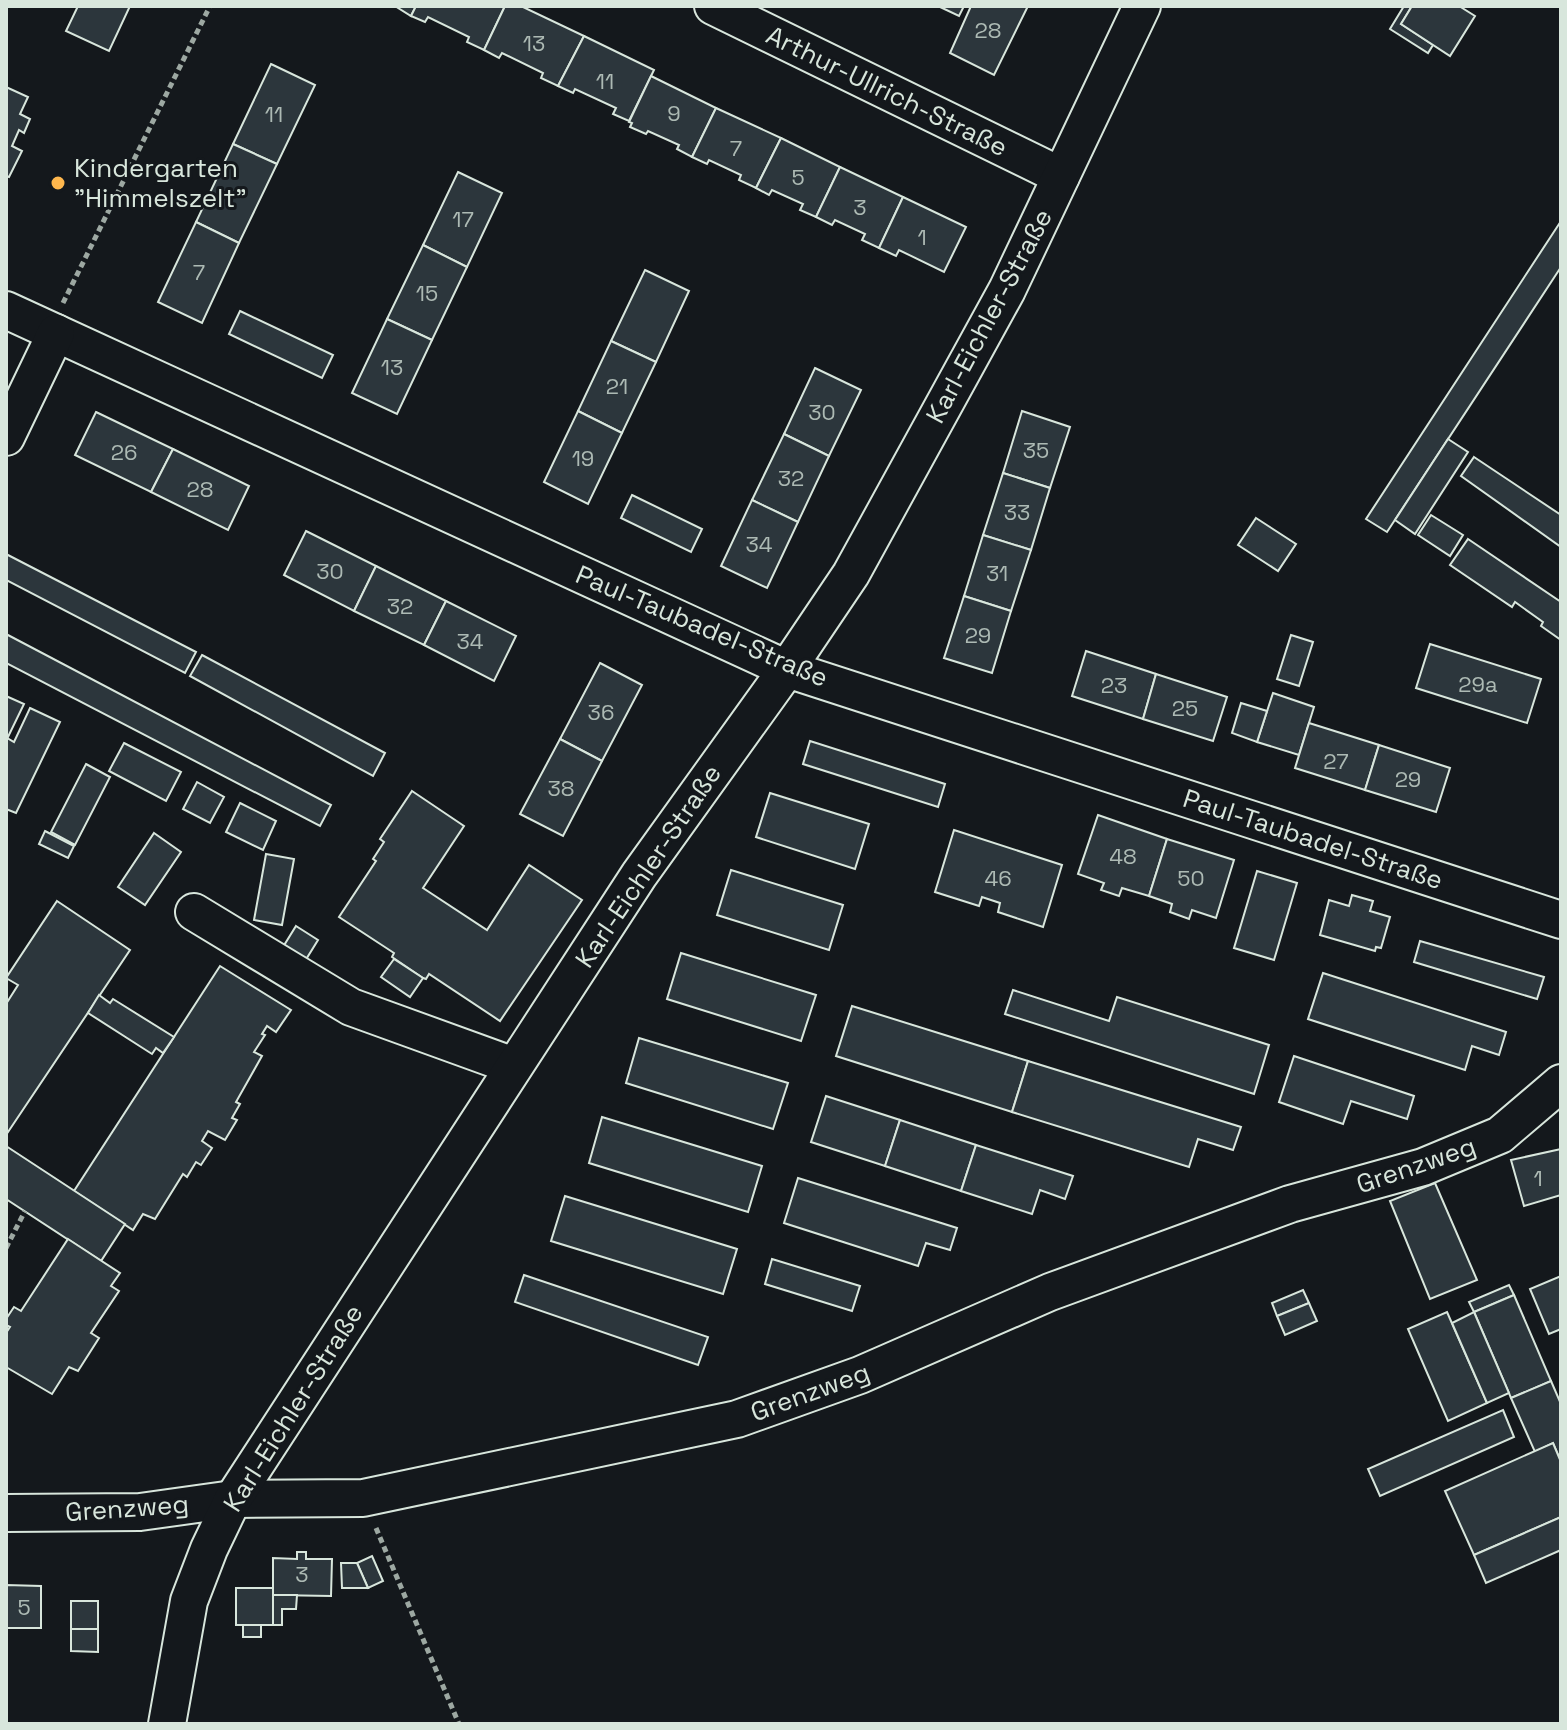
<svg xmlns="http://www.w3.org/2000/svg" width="1567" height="1730" font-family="'Space Grotesk',sans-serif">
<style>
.building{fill:#2c363c;stroke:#d8e6dc;stroke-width:2}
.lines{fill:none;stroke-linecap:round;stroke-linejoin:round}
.minor-casing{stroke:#d8e6dc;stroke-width:40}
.path{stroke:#9da8a2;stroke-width:5;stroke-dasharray:6 4;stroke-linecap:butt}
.minor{stroke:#14181c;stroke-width:36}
.poi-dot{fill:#ffb74d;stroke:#14181c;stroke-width:3}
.labels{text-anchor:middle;stroke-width:6;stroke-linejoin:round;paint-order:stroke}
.number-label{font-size:22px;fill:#adbab4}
.street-label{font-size:26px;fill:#d8e6dc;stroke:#14181c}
.poi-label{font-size:26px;fill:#d8e6dc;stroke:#14181c;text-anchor:start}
</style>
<rect width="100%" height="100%" fill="#14181c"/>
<!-- building -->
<g class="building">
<path d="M 78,6 L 130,6 L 109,51 L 66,31 Z"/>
<path d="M 395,6 L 416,6 L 411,16 Z"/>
<path d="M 416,6 L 505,6 L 484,50 L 467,42 L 469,37 L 428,17 L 425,22 L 411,16 Z"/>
<path d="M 505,6 L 521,6 L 584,36 L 558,86 L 541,78 L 543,73 L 502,53 L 499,58 L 484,50 Z"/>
<path d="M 938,6 L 964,6 L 959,16 Z"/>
<path d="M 971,6 L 1028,6 L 994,75 L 950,53 Z"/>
<path d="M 1404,6 L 1412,6 L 1401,24 L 1433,45 L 1428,53 L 1390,29 Z"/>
<path d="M 1412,6 L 1459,6 L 1475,16 L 1450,56 L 1401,24 Z"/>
<path d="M 584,36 L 654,70 L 629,121 L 613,114 L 616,108 L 575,89 L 573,93 L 558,86 Z"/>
<path d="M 271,64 L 315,85 L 277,164 L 233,144 Z"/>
<path d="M 651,76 L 716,108 L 692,157 L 677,149 L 679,145 L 648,131 L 646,134 L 630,127 L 632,123 L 629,122 Z"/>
<path d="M 6,87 L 28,97 L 20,114 L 30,119 L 24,133 L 19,130 L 12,146 L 22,151 L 9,177 L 6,176 Z"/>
<path d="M 716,108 L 781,138 L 756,188 L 739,180 L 741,175 L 709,160 L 707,164 L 692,157 Z"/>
<path d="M 781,138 L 840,167 L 816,217 L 800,210 L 803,204 L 772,190 L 769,195 L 756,188 Z"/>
<path d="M 233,144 L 277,164 L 239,243 L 196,222 Z"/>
<path d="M 840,167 L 903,197 L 879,248 L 862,240 L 865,234 L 835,220 L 832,225 L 816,217 Z"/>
<path d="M 458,172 L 502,193 L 467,267 L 423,245 Z"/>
<path d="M 903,197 L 966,227 L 944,272 L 899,250 L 896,256 L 879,248 Z"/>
<path d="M 1561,221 L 1561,267 L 1387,532 L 1366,519 Z"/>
<path d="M 196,222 L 239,243 L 202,323 L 158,302 Z"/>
<path d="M 423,245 L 467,267 L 432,340 L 387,319 Z"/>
<path d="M 645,270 L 689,291 L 656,362 L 611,341 Z"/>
<path d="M 240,311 L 333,355 L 322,378 L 229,334 Z"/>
<path d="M 387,319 L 432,340 L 397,414 L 352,393 Z"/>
<path d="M 611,341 L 656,362 L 622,433 L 578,411 Z"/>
<path d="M 815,368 L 861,390 L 829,456 L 784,434 Z"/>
<path d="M 578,411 L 622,433 L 588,504 L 544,482 Z"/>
<path d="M 1022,411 L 1070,427 L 1050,488 L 1003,473 Z"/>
<path d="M 96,412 L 173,449 L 151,492 L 75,455 Z"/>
<path d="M 784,434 L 829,456 L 798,522 L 752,500 Z"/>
<path d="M 1448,439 L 1468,452 L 1415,534 L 1395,520 Z"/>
<path d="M 173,449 L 249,486 L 228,530 L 151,492 Z"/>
<path d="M 1474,457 L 1561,515 L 1561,547 L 1461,476 Z"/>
<path d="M 1003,473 L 1050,488 L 1031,550 L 983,535 Z"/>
<path d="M 632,495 L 702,529 L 691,552 L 621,518 Z"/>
<path d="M 752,500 L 798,522 L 767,588 L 721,566 Z"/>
<path d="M 1431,515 L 1463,535 L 1450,556 L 1418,535 Z"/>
<path d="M 1256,518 L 1296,544 L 1278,571 L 1238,545 Z"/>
<path d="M 306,531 L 376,566 L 354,611 L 284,575 Z"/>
<path d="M 983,535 L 1031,550 L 1011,611 L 964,596 Z"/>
<path d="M 1468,539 L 1561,602 L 1561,640 L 1541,626 L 1543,622 L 1515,602 L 1512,607 L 1450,565 Z"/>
<path d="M 6,554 L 196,652 L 185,673 L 6,580 Z"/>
<path d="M 376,566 L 446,601 L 424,645 L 354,611 Z"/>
<path d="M 964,596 L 1011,611 L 992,673 L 944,658 Z"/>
<path d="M 446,601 L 516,636 L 494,681 L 424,645 Z"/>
<path d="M 6,634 L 331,805 L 320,826 L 6,663 Z"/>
<path d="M 1291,635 L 1313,642 L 1299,686 L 1277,679 Z"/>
<path d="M 1430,644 L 1541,679 L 1527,723 L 1416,688 Z"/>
<path d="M 1086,651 L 1156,674 L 1143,719 L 1072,696 Z"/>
<path d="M 202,655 L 385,753 L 373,776 L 190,676 Z"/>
<path d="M 600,663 L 642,685 L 602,761 L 560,739 Z"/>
<path d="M 1156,674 L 1227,697 L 1213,741 L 1143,719 Z"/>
<path d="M 1273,693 L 1314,707 L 1299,755 L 1257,742 Z"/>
<path d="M 6,696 L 24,704 L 6,741 Z"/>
<path d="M 1241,703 L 1267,711 L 1257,742 L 1232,733 Z"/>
<path d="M 30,708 L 60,722 L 16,813 L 6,809 L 6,741 L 7,738 L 14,742 Z"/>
<path d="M 1309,723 L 1379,745 L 1365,790 L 1295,768 Z"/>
<path d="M 560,739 L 602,761 L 563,836 L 520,814 Z"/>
<path d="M 810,741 L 945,784 L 938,807 L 803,764 Z"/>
<path d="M 124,743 L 181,772 L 166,801 L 109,771 Z"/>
<path d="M 1379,745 L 1450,768 L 1436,812 L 1365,790 Z"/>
<path d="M 86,764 L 110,777 L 75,845 L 51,832 Z"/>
<path d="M 197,782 L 224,797 L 210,823 L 183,809 Z"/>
<path d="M 412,791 L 464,826 L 423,888 L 487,930 L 529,865 L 582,900 L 500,1021 L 429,974 L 426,979 L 423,978 L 392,957 L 394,953 L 339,917 L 376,861 L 373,859 L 384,842 L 380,839 Z"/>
<path d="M 770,793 L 869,824 L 855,869 L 756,837 Z"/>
<path d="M 240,803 L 276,821 L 263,850 L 226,832 Z"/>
<path d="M 1098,815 L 1167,839 L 1149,896 L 1122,888 L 1119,896 L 1101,890 L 1104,883 L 1078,874 Z"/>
<path d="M 954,830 L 1062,865 L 1043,927 L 998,912 L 1000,903 L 982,897 L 979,906 L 935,892 Z"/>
<path d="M 45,831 L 74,846 L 68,858 L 39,844 Z"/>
<path d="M 154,833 L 181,852 L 145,905 L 118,887 Z"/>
<path d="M 1167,839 L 1234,860 L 1216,918 L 1192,910 L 1189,919 L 1170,912 L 1172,904 L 1149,896 Z"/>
<path d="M 266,854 L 294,859 L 282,925 L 254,920 Z"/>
<path d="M 731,870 L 843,905 L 829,950 L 717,915 Z"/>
<path d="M 1257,871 L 1297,883 L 1274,960 L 1234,948 Z"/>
<path d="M 1352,895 L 1373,901 L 1370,911 L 1390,917 L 1381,948 L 1376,947 L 1375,951 L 1320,935 L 1329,900 L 1349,906 Z"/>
<path d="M 57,901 L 130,950 L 6,1135 L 6,1004 L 18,985 L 6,978 Z"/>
<path d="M 296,926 L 318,940 L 305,961 L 283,947 Z"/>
<path d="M 1420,941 L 1544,977 L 1537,999 L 1414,962 Z"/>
<path d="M 681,953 L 816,995 L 801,1041 L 667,999 Z"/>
<path d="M 394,959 L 423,978 L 410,997 L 381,977 Z"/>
<path d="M 220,966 L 291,1010 L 276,1032 L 267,1026 L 262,1034 L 265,1035 L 254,1052 L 262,1056 L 236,1102 L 240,1104 L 232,1118 L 237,1120 L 225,1140 L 208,1131 L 202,1141 L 212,1148 L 201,1165 L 196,1162 L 187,1177 L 183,1174 L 155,1219 L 143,1214 L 133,1230 L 74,1191 Z"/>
<path d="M 1323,973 L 1506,1032 L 1499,1055 L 1472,1046 L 1465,1070 L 1308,1019 Z"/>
<path d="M 1013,990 L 1109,1021 L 1117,997 L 1269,1045 L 1254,1094 L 1005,1014 Z"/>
<path d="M 99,995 L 110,1003 L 113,999 L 174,1037 L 163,1053 L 156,1048 L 152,1054 L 88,1013 Z"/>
<path d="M 852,1006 L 1028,1061 L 1012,1112 L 836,1056 Z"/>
<path d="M 639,1038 L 788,1083 L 773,1129 L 626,1083 Z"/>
<path d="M 1294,1056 L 1414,1096 L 1407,1119 L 1351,1101 L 1343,1124 L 1279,1102 Z"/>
<path d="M 1028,1061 L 1241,1127 L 1233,1150 L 1198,1139 L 1189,1167 L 1012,1112 Z"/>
<path d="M 826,1096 L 900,1120 L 885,1166 L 811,1142 Z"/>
<path d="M 602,1117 L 762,1166 L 748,1212 L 589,1163 Z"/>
<path d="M 900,1120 L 976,1145 L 961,1191 L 885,1166 Z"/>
<path d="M 976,1145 L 1073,1176 L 1065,1199 L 1040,1190 L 1032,1214 L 961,1191 Z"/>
<path d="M 6,1146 L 125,1224 L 101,1261 L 6,1199 Z"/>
<path d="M 1561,1149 L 1561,1195 L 1524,1206 L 1511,1160 Z"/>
<path d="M 798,1178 L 957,1228 L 950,1250 L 926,1243 L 918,1266 L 784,1223 Z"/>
<path d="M 1435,1183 L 1477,1280 L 1430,1299 L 1390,1201 Z"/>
<path d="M 565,1196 L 737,1249 L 723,1294 L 551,1241 Z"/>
<path d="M 68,1239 L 120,1273 L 111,1286 L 119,1291 L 91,1333 L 99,1338 L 78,1371 L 69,1367 L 52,1394 L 6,1367 L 6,1333 L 10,1327 L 6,1325 L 6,1319 L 14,1307 L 21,1311 Z"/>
<path d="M 772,1259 L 860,1286 L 852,1311 L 765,1284 Z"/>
<path d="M 524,1275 L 708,1337 L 698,1365 L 515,1302 Z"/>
<path d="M 1561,1276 L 1561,1329 L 1549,1334 L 1530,1289 Z"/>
<path d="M 1509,1285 L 1514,1295 L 1474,1312 L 1469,1302 Z"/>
<path d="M 1303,1290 L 1309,1303 L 1277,1316 L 1272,1303 Z"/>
<path d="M 1514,1295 L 1551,1381 L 1511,1398 L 1474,1312 Z"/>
<path d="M 1309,1303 L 1317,1321 L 1285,1335 L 1277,1316 Z"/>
<path d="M 1447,1312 L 1487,1403 L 1448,1421 L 1408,1329 Z"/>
<path d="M 1474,1312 L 1509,1393 L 1487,1403 L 1452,1323 Z"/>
<path d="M 1551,1381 L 1561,1404 L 1561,1462 L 1553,1443 L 1535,1452 L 1511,1398 Z"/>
<path d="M 1503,1410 L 1514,1437 L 1380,1496 L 1368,1469 Z"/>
<path d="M 1553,1443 L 1561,1462 L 1561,1517 L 1474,1555 L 1445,1491 Z"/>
<path d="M 1561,1517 L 1561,1550 L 1486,1583 L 1474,1555 Z"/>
<path d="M 297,1552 L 306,1552 L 306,1559 L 332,1559 L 331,1596 L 273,1595 L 273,1558 L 297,1559 Z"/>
<path d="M 372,1556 L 383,1581 L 368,1588 L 357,1563 Z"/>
<path d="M 341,1563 L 357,1563 L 368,1588 L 342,1588 Z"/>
<path d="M 6,1585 L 41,1586 L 41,1628 L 6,1628 Z"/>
<rect x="236" y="1588" width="37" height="37"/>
<path d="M 273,1595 L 297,1595 L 296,1609 L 282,1609 L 282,1625 L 273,1625 Z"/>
<rect x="71" y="1601" width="27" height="28"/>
<rect x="243" y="1625" width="18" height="12"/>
<path d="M 71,1629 L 98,1629 L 98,1652 L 71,1651 Z"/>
</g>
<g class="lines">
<defs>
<g id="minor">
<path d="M 713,6 L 1061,176"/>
<path d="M 6,310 L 787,669 L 1561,920"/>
<path d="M 6,437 L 56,333"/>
<path d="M 194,912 L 351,1007 L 514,1066"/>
<path d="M 6,1513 L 140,1512 L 233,1499 L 363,1498 L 737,1419 L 860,1375 L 1050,1292 L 1290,1204 L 1423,1167 L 1500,1135 L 1561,1083"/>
<path d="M 167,1724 L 189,1601 L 209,1549 L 233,1499 L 639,875 L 787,669 L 851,574 L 1007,290 L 1142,6"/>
</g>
</defs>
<!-- minor casing -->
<use href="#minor" class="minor-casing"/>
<!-- path -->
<g class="path">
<path d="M 63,303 L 210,6"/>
<path d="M 6,1248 L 25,1211"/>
<path d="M 376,1528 L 459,1724"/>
</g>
<!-- minor -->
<use href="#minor" class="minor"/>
</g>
<!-- markers -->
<circle class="poi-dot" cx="58" cy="183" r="8"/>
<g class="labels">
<!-- number labels -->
<g class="number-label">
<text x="988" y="38">28</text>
<text x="534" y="51">13</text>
<text x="605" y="89">11</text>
<text x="674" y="121">9</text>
<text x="274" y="122">11</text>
<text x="736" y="156">7</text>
<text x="798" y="185">5</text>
<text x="860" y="215">3</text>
<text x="463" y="227">17</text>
<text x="922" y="245">1</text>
<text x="199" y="280">7</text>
<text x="427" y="301">15</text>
<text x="392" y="375">13</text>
<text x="617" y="394">21</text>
<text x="822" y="420">30</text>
<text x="1036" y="458">35</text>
<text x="124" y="460">26</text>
<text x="583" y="466">19</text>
<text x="791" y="486">32</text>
<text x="200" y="497">28</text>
<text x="1017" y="520">33</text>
<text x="759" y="552">34</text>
<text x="330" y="579">30</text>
<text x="997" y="581">31</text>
<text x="400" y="614">32</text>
<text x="978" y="643">29</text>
<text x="470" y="649">34</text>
<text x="1478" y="692">29a</text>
<text x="1114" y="693">23</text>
<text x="1185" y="716">25</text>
<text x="601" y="720">36</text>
<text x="1336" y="769">27</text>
<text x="1408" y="787">29</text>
<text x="561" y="796">38</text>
<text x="1123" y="864">48</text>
<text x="998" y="886">46</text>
<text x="1191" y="886">50</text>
<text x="1538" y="1186">1</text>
<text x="302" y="1582">3</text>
<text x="24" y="1615">5</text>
</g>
<!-- street labels -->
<g class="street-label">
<text transform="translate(887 91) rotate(26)" y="9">Arthur-Ullrich-Straße</text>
<text transform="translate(989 316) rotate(-62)" y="9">Karl-Eichler-Straße</text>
<text transform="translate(702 626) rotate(23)" y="9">Paul-Taubadel-Straße</text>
<text transform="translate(1313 839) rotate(18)" y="9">Paul-Taubadel-Straße</text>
<text transform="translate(648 866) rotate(-56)" y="9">Karl-Eichler-Straße</text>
<text transform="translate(1416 1165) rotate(-19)" y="9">Grenzweg</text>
<text transform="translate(810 1392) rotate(-20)" y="9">Grenzweg</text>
<text transform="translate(293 1408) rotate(-58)" y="9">Karl-Eichler-Straße</text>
<text transform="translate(127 1508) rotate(-4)" y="9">Grenzweg</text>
</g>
<!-- poi labels -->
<g class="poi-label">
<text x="74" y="177">Kindergarten<tspan x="74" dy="30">"Himmelszelt"</tspan></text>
</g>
</g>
<!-- border -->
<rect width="1567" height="1730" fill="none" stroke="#d8e6dc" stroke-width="16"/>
</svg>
